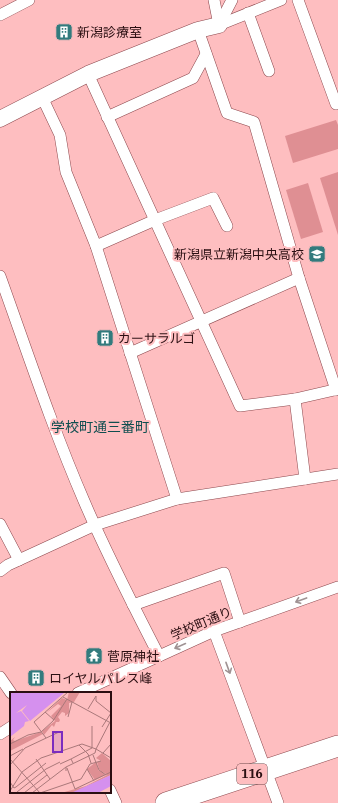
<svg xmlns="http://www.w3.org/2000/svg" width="338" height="803" font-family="'IBM Plex Serif','Noto Sans JP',serif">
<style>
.pitch{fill:#df8f93}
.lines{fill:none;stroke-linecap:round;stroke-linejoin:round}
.street-casing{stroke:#8c484d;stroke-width:12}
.secondary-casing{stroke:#8c484d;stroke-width:17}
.highway-casing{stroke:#8c484d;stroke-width:22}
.street{stroke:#fff;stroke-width:11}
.secondary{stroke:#fff;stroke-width:16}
.highway{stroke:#fff;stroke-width:21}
.oneway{stroke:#a09394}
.labels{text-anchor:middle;stroke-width:4;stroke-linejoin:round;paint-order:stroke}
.shield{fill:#febec0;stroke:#6a4446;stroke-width:1}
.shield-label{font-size:12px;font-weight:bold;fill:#2b0f12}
.poi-label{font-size:13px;fill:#2b0f12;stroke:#febec0;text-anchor:start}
.street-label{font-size:13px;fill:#2b0f12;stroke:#febec0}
.neighbourhood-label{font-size:14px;fill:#0f4e4f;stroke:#febec0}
.inset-road{fill:none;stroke:#aa787a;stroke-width:1}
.view{fill:#7b2cbf;fill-opacity:0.15;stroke:#7b2cbf;stroke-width:2}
.inset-edge{fill:none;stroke:#2b0f12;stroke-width:2}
</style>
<rect width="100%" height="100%" fill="#febec0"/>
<!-- pitch -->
<g class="pitch">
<path d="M 336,120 L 338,125 L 338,149 L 293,163 L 285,136 Z"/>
<path d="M 338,172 L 338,235 L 320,178 Z"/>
<path d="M 308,183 L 323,232 L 301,239 L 286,190 Z"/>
</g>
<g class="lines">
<defs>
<g id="street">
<path d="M 214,0 L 219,25"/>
<path d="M 298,0 L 336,104"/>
<path d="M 248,13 L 269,71"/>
<path d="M 0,15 L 29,0"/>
<path d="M 219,25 L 281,0"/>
<path d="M 219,25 L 232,0"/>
<path d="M 198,30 L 227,113 L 254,122 L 299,278 L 336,390"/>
<path d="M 88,74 L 240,406 L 295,399 L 305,479"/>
<path d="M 42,97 L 60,135 L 66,172 L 96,246 L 177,499"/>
<path d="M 107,117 L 193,78 L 206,54"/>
<path d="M 96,246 L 155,220 L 213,198 L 227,226"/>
<path d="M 0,276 C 27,351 52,427 84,501 C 106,553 133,605 159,656"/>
<path d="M 130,353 L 299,278"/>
<path d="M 295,399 L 338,389"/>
<path d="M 0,524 L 19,560"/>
<path d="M 0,571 L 8,565 L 95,525 L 177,499 L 338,474"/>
<path d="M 133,605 L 224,573 L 240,622"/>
<path d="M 214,631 L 278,803"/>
<path d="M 0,677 L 11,693"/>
<path d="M 78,693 L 214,631 L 338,587"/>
<path d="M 0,734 L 11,727"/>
<path d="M 110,790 L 116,803"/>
</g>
<path id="secondary" d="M 0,119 L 88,74 L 198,30 L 219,25"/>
<path id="highway" d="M 166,803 L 338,746"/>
</defs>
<!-- street casing -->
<use href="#street" class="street-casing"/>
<!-- secondary casing -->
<use href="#secondary" class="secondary-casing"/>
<!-- highway casing -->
<use href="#highway" class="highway-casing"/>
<!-- street -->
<use href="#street" class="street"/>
<!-- secondary -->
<use href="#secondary" class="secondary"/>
<!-- highway -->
<use href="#highway" class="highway"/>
</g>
<!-- one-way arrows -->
<defs><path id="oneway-shaft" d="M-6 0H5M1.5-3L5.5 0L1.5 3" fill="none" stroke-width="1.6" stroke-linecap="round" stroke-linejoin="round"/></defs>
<g class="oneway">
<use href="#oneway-shaft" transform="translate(301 600) rotate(160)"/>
<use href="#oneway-shaft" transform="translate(180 646) rotate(156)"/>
<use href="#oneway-shaft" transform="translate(228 668) rotate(70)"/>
</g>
<!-- icons -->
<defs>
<symbol id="building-square" viewBox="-11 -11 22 22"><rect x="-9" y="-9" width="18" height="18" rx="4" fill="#327b7d" stroke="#febec0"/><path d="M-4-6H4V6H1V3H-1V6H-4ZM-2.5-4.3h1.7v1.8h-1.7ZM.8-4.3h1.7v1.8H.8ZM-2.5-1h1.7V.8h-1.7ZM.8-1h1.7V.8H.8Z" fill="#fff"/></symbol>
<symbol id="school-square" viewBox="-11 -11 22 22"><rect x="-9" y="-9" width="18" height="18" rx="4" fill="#327b7d" stroke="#febec0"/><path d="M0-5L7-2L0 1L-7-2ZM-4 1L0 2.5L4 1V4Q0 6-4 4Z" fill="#fff"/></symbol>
<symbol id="temple-square" viewBox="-11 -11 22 22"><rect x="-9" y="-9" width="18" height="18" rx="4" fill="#327b7d" stroke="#febec0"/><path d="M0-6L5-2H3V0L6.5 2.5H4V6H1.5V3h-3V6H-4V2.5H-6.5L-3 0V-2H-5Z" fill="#fff"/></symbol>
</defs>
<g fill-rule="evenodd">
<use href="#building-square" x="54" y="22" width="20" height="20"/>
<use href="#school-square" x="307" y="244" width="20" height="20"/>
<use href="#building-square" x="95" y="328" width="20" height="20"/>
<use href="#temple-square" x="84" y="646" width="20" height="20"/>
<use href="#building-square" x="26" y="668" width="20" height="20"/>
</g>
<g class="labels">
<!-- shield labels -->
<rect class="shield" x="237" y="764" width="30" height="20" rx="3"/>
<g class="shield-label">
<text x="252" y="778">116</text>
</g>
<!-- poi labels -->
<g class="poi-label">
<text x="77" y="37">新潟診療室</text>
<text x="304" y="259" text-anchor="end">新潟県立新潟中央高校</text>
<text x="118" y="343">カーサラルゴ</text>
<text x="107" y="661">菅原神社</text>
<text x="49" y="683">ロイヤルパレス峰</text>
</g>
<!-- street labels -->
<g class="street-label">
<text transform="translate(201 623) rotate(-23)" y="5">学校町通り</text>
</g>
<!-- neighbourhood labels -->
<g class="neighbourhood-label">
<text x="100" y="432">学校町通三番町</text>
</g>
</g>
<!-- overview -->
<g transform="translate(10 692)">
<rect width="101" height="101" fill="#febec0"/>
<path d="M 92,61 L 101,69 L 101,83 L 65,100 L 51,101 L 76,94 L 97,83 L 89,77 L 87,70 L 91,69 L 86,66 Z" fill="#df8f93"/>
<path d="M 59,0 L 70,0 L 64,10 L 59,11 L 59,21 L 55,24 L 55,21 L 52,20 L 48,25 L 50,28 L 49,30 L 46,30 L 44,35 L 42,33 L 34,43 L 32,39 L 45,29 L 41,24 L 51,14 L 48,12 L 36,21 L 52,6 L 57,8 ZM 31,40 L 33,42 L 0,59 L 0,49 L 5,45 L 3,48 L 5,49 Z" fill="#df8f93"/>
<path d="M 86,70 L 89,79 L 92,78 L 95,83 L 85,88 L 77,77 Z" fill="#df8f93"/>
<path d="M 0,0 L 53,0 L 54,1 L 20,29 L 12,19 L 17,13 L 6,21 L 11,19 L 19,29 L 15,30 L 14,34 L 0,45 ZM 101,83 L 101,94 L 88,101 L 61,101 Z" fill="#d590ee"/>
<path class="inset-road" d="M 53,5 L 99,30M 78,17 L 86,4 L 86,9 L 101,21M 35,20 L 44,28M 58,25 L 62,10M 92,35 L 101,21M 36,46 L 24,30 L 58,0M 0,52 L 18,43 L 31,40 L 43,29 L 57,7M 69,53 L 78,62 L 81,71M 93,61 L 101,52M 83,63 L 89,78 L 96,83M 0,64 L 13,57M 0,67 L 30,101M 26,67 L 40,87M 63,71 L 61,67 L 82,56 L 82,34M 50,72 L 61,67M 0,73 L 15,56 L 49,40M 57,76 L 65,97 L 101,80M 77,77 L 84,89M 56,79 L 56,75 L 85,61 L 86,57 L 101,66M 0,90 L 4,96 L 6,95 L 36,71M 0,99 L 12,80 L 31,66 L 72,52 L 86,57 L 101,28M 7,100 L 36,77 L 50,70M 14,101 L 37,83M 22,101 L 56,75M 30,101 L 71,87 L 80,72 L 91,69"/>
<path class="view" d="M 43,40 L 52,40 L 52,60 L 43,60 Z"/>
<rect width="101" height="101" class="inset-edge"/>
</g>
</svg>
